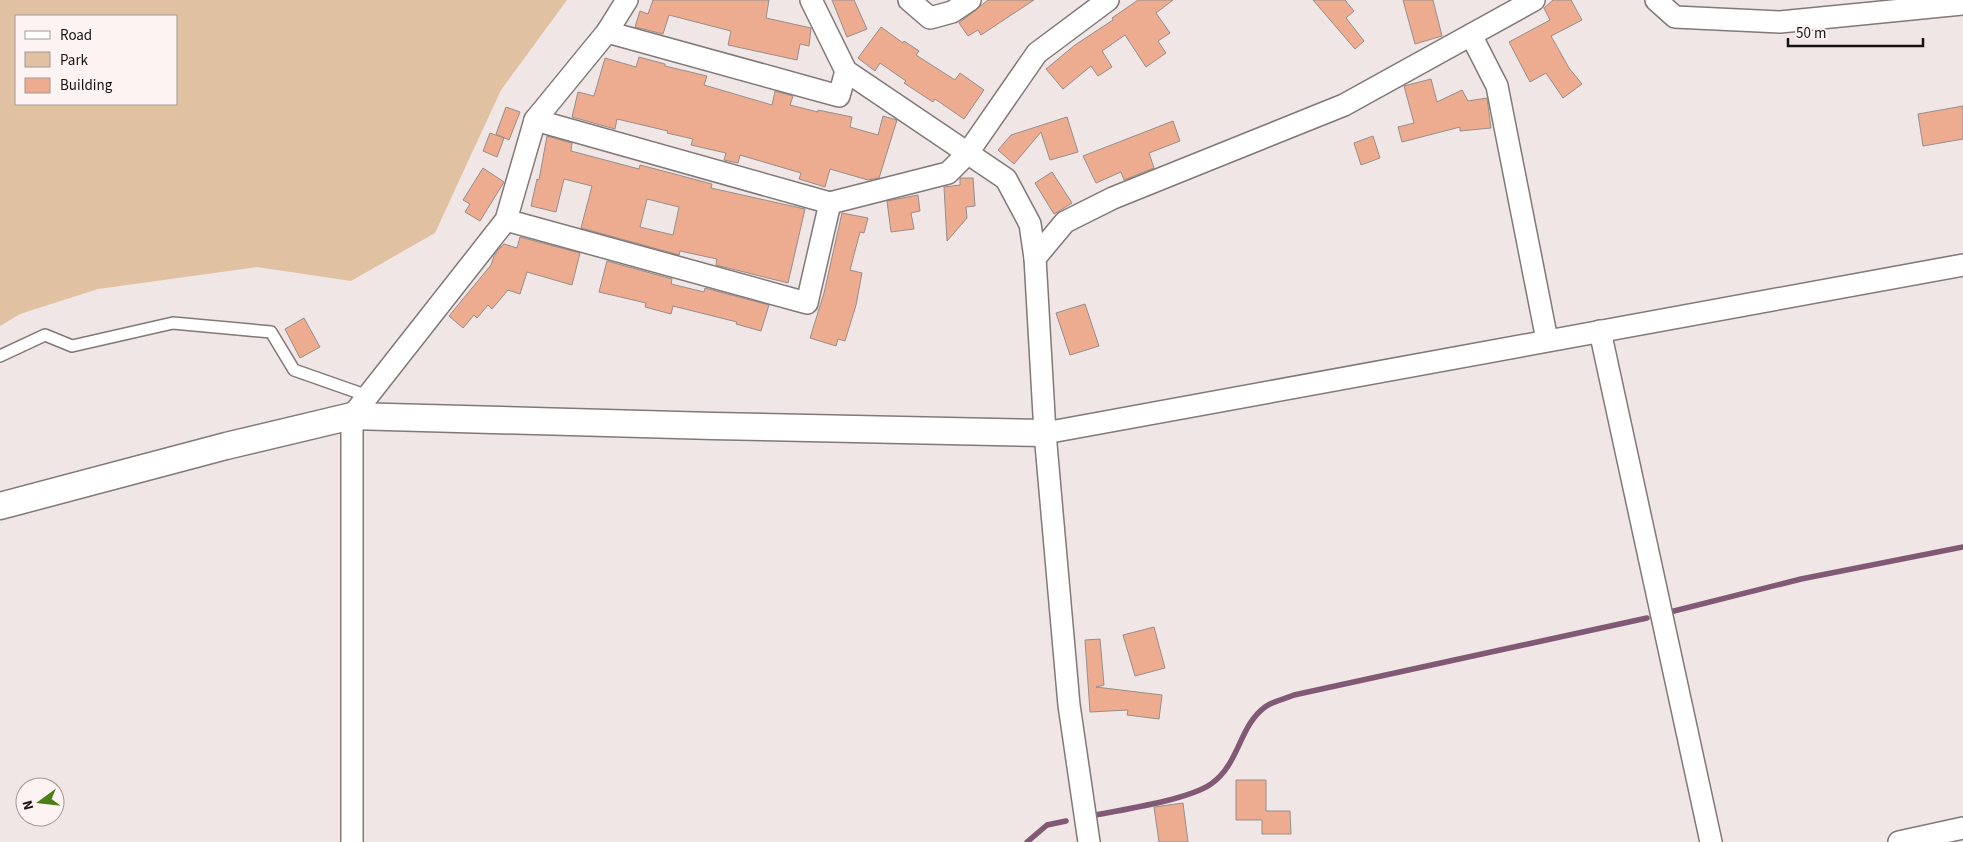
<svg xmlns="http://www.w3.org/2000/svg" width="1963" height="842" font-family="'Source Sans 3',sans-serif">
<style>
.green{fill:#e0c1a2;fill-rule:evenodd}
.lines{fill:none;stroke-linecap:round;stroke-linejoin:round}
.stream{stroke:#815974;stroke-width:5.5}
.building{fill:#edac8f;stroke:#968d8a;fill-rule:evenodd}
.service-casing{stroke:#817877;stroke-width:14}
.minor-casing{stroke:#817877;stroke-width:24}
.tertiary-casing{stroke:#817877;stroke-width:29}
.service{stroke:#fff;stroke-width:11}
.minor{stroke:#fff;stroke-width:21}
.tertiary{stroke:#fff;stroke-width:26}
</style>
<rect width="100%" height="100%" fill="#f0e6e5"/>
<!-- green -->
<path class="green" d="M 0,0 L 567,0 L 501,90 L 435,233 L 351,281 L 257,267 L 98,289 L 20,314 L 0,326 ZM 16,16 L 176,16 L 176,104 L 16,104 Z"/>
<g class="lines">
<!-- stream -->
<g class="stream">
<path d="M 1666,613 L 1801,579 L 1963,547"/>
<path d="M 1090,816 C 1121,810 1188,800 1211,784 C 1239,765 1239,726 1265,707 C 1273,701 1285,699 1294,695 L 1647,618"/>
<path d="M 1027,842 L 1047,825 L 1066,821"/>
</g>
</g>
<!-- building -->
<g class="building">
<path d="M 653,0 L 769,0 L 766,18 L 811,28 L 809,46 L 800,44 L 797,60 L 728,45 L 731,31 L 669,15 L 663,34 L 635,27 L 640,11 L 648,14 Z"/>
<path d="M 832,0 L 854,0 L 867,29 L 847,37 Z"/>
<path d="M 988,0 L 1034,0 L 981,35 L 978,30 L 968,36 L 959,23 Z"/>
<path d="M 1138,0 L 1173,0 L 1156,13 L 1170,33 L 1158,41 L 1166,53 L 1146,67 L 1125,35 L 1102,51 L 1112,67 L 1098,76 L 1091,66 L 1063,89 L 1046,69 L 1075,45 L 1113,20 L 1112,18 Z"/>
<path d="M 1313,0 L 1345,0 L 1354,11 L 1346,18 L 1364,41 L 1355,49 Z"/>
<path d="M 1403,0 L 1433,0 L 1442,36 L 1415,44 Z"/>
<path d="M 1553,0 L 1571,0 L 1582,20 L 1551,36 L 1569,68 L 1582,84 L 1563,98 L 1546,73 L 1530,82 L 1509,42 L 1550,20 L 1544,8 Z"/>
<path d="M 881,27 L 903,43 L 904,41 L 919,51 L 916,55 L 955,80 L 960,73 L 984,90 L 964,119 L 935,99 L 933,102 L 904,83 L 906,81 L 880,63 L 875,71 L 858,58 Z"/>
<path d="M 639,57 L 665,64 L 665,66 L 707,76 L 704,85 L 772,105 L 775,91 L 793,96 L 790,105 L 818,112 L 818,110 L 852,117 L 850,127 L 878,135 L 883,116 L 897,120 L 879,178 L 868,180 L 830,169 L 825,187 L 799,179 L 801,173 L 740,155 L 738,163 L 724,160 L 726,153 L 691,145 L 693,139 L 667,133 L 668,131 L 617,119 L 615,129 L 572,117 L 578,92 L 594,96 L 605,58 L 636,67 Z"/>
<path d="M 1431,79 L 1437,102 L 1462,90 L 1468,101 L 1487,98 L 1491,128 L 1460,131 L 1460,127 L 1402,142 L 1398,127 L 1414,123 L 1404,86 Z"/>
<path d="M 1963,106 L 1963,139 L 1923,146 L 1918,114 Z"/>
<path d="M 506,107 L 520,112 L 509,140 L 496,134 Z"/>
<path d="M 1067,117 L 1078,152 L 1050,160 L 1041,132 L 1014,164 L 998,150 L 1011,135 Z"/>
<path d="M 1173,121 L 1180,141 L 1149,153 L 1154,168 L 1124,180 L 1121,172 L 1096,183 L 1083,156 Z"/>
<path d="M 490,133 L 504,138 L 497,157 L 483,151 Z"/>
<path d="M 547,136 L 572,143 L 571,151 L 639,169 L 640,165 L 667,172 L 712,184 L 711,188 L 805,209 L 788,283 L 716,265 L 717,259 L 680,251 L 679,255 L 581,228 L 592,186 L 564,179 L 556,212 L 531,206 L 537,179 L 539,180 ZM 647,199 L 679,207 L 673,235 L 640,227 Z"/>
<path d="M 1373,136 L 1380,158 L 1361,165 L 1354,143 Z"/>
<path d="M 483,168 L 504,182 L 480,221 L 465,212 L 470,204 L 463,200 Z"/>
<path d="M 1052,172 L 1072,203 L 1054,214 L 1035,183 Z"/>
<path d="M 960,178 L 973,178 L 975,206 L 966,207 L 967,218 L 947,241 L 944,187 L 960,185 Z"/>
<path d="M 918,195 L 920,211 L 911,213 L 914,229 L 891,232 L 887,201 Z"/>
<path d="M 842,213 L 868,218 L 864,233 L 860,232 L 850,270 L 862,273 L 856,305 L 845,341 L 838,339 L 836,346 L 810,338 L 824,293 Z"/>
<path d="M 520,237 L 580,253 L 572,285 L 527,272 L 520,294 L 508,290 L 492,309 L 488,305 L 477,318 L 474,315 L 463,328 L 449,316 L 491,265 L 494,256 L 498,250 L 504,244 L 517,248 Z"/>
<path d="M 607,261 L 672,279 L 671,284 L 704,292 L 705,288 L 769,305 L 761,331 L 736,324 L 737,322 L 673,306 L 671,314 L 645,307 L 646,303 L 599,292 Z"/>
<path d="M 1085,304 L 1099,346 L 1070,355 L 1056,313 Z"/>
<path d="M 304,318 L 320,347 L 300,358 L 285,329 Z"/>
<path d="M 1154,627 L 1165,668 L 1135,676 L 1123,635 Z"/>
<path d="M 1100,639 L 1104,685 L 1096,687 L 1162,695 L 1159,719 L 1127,715 L 1128,710 L 1090,712 L 1085,640 Z"/>
<path d="M 1236,780 L 1266,780 L 1266,811 L 1290,811 L 1291,834 L 1262,834 L 1262,820 L 1236,820 Z"/>
<path d="M 1183,803 L 1188,842 L 1159,842 L 1154,807 Z"/>
</g>
<g class="lines">
<defs>
<path id="service" d="M 0,356 L 45,335 L 72,346 L 173,323 L 271,332 L 294,370 L 368,396"/>
<g id="minor">
<path d="M 811,0 L 846,71 L 1006,179 L 1030,224 L 1035,258 L 1045,433 L 1069,705 L 1089,842"/>
<path d="M 909,0 L 930,18 L 952,12 L 970,0"/>
<path d="M 1656,0 L 1675,17 L 1780,22 L 1963,4"/>
<path d="M 607,32 L 839,96 L 846,71"/>
<path d="M 1471,35 L 1497,86 L 1547,340"/>
<path d="M 830,203 L 948,173 L 967,154 L 1037,53 L 1108,0"/>
<path d="M 506,220 L 807,303 L 830,203 L 535,120"/>
<path d="M 1035,258 L 1065,222 L 1113,198 L 1344,105 L 1534,0"/>
<path d="M 1600,331 L 1711,842"/>
<path d="M 1045,433 L 1963,265"/>
<path d="M 352,842 L 352,416 L 506,220 L 535,120 L 607,32 L 627,0"/>
<path d="M 1899,842 L 1963,828"/>
</g>
<path id="tertiary" d="M 0,506 L 226,446 L 352,416 L 713,426 L 1045,433"/>
</defs>
<!-- service casing -->
<use href="#service" class="service-casing"/>
<!-- minor casing -->
<use href="#minor" class="minor-casing"/>
<!-- tertiary casing -->
<use href="#tertiary" class="tertiary-casing"/>
<!-- service -->
<use href="#service" class="service"/>
<!-- minor -->
<use href="#minor" class="minor"/>
<!-- tertiary -->
<use href="#tertiary" class="tertiary"/>
</g>
<!-- legend -->
<rect x="15" y="15" width="162" height="90" fill="#fdf3f2" stroke="#a09998"/>
<rect x="25" y="31" width="25" height="8" fill="#ffffff" stroke="#a09998"/>
<text x="60" y="40" font-size="15" fill="#151211">Road</text>
<rect x="25" y="52" width="25" height="15" fill="#e0c1a2" stroke="#a09998"/>
<text x="60" y="65" font-size="15" fill="#151211">Park</text>
<rect x="25" y="78" width="25" height="15" fill="#edac8f" stroke="#a09998"/>
<text x="60" y="90" font-size="15" fill="#151211">Building</text>
<!-- north arrow -->
<g transform="translate(40 802) rotate(255)"><circle r="24" fill="#fdf3f2" stroke="#a09998"/>
<path d="M0-4L9 19L0 12L-9 19Z" fill="#4a7f15"/>
<text y="-8" font-size="14" font-weight="bold" text-anchor="middle" fill="#151211">N</text>
</g>
<!-- scale -->
<path d="M1788 38v8h135v-8" fill="none" stroke="#151211" stroke-width="2.5"/>
<text x="1796" y="38" font-size="15" fill="#151211" stroke="#fdf3f2" stroke-width="4" paint-order="stroke">50 m</text>
</svg>
